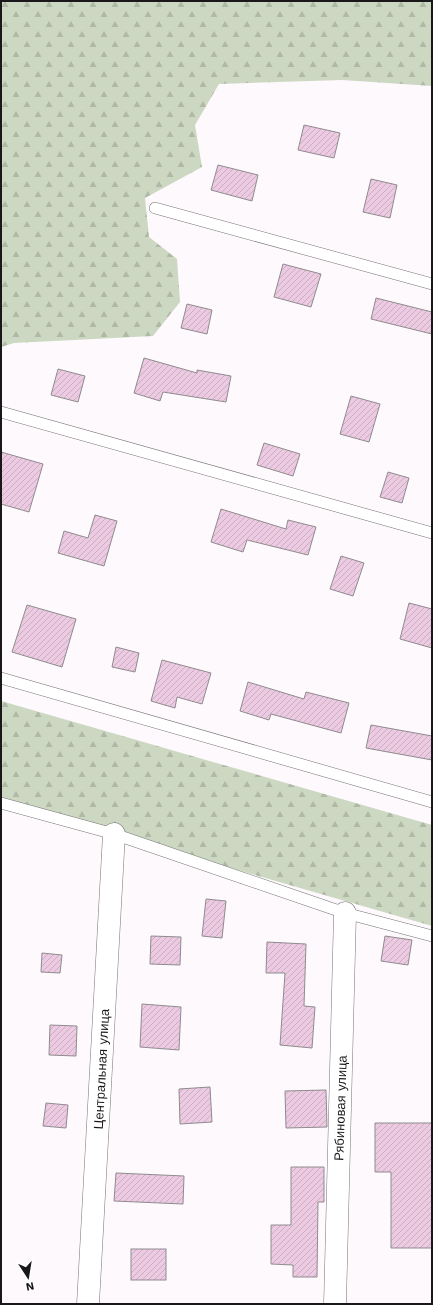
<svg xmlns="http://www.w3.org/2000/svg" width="433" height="1305" font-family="'Work Sans',sans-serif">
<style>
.forest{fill:url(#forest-firs)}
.building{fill:url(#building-hatch);stroke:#8f8b8e}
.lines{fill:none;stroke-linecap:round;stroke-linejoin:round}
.service-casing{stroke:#787477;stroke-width:12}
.minor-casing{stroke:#787477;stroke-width:23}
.service{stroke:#fff;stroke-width:11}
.minor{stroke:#fff;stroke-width:22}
.labels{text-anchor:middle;stroke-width:4;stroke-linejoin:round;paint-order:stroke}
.street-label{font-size:13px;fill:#191719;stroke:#fff}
</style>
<defs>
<pattern id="forest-firs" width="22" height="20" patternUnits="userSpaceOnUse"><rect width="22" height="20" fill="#ccd8c2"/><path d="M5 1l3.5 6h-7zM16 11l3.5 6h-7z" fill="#afb9a6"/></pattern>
<pattern id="building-hatch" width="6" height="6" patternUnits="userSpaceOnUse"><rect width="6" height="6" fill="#eccae2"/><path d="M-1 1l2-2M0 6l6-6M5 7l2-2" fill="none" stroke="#caadc1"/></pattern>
</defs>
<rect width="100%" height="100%" fill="#fef9fc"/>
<!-- forest -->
<g class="forest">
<path d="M 1,1 L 432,1 L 432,86 L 342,80 L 219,84 L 195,125 L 202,167 L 145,198 L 149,237 L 177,259 L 180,302 L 153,336 L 14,343 L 1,347 Z"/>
<path d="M 1,701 L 432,825 L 432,926 L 1,802 Z"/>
</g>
<!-- building -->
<g class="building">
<path d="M 304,125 L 340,133 L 334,158 L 298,150 Z"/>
<path d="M 218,165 L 258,175 L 252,201 L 211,190 Z"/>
<path d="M 371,179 L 397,185 L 390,218 L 363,212 Z"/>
<path d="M 283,264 L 321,274 L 311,307 L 274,297 Z"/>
<path d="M 376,298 L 432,312 L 432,334 L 371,319 Z"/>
<path d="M 187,304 L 212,310 L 207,334 L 181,328 Z"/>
<path d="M 144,358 L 197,373 L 197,370 L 231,376 L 226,402 L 163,392 L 160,401 L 134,393 Z"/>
<path d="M 58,369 L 85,376 L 78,402 L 51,395 Z"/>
<path d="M 351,396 L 380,404 L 369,442 L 340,434 Z"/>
<path d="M 264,443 L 300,454 L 293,476 L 257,465 Z"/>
<path d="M 1,452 L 43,464 L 29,512 L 1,504 Z"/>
<path d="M 388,472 L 409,478 L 402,503 L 380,497 Z"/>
<path d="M 221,509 L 286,529 L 288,520 L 316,527 L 308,555 L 247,540 L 243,552 L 211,542 Z"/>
<path d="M 95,515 L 117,521 L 104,566 L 58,553 L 64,531 L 88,538 Z"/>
<path d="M 341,556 L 364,563 L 353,596 L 330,589 Z"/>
<path d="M 409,603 L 432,609 L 432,648 L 400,639 Z"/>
<path d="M 27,605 L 76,619 L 62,667 L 12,652 Z"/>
<path d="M 116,647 L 139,653 L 135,672 L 112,667 Z"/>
<path d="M 162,660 L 211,673 L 202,704 L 177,697 L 175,708 L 151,701 Z"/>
<path d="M 248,682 L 304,699 L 306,692 L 349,703 L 341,733 L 271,714 L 269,720 L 240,711 Z"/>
<path d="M 371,725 L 432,736 L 432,760 L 366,748 Z"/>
<path d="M 206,899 L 226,901 L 222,938 L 202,936 Z"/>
<path d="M 151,936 L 181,937 L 180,965 L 150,964 Z"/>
<path d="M 385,936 L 412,940 L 408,965 L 381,961 Z"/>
<path d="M 267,942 L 306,944 L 304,1006 L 315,1007 L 312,1048 L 280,1045 L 285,973 L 266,973 Z"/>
<path d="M 42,953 L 62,955 L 60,973 L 41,972 Z"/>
<path d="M 142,1004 L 181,1007 L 179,1050 L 140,1047 Z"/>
<path d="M 50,1025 L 77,1026 L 76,1056 L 49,1055 Z"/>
<path d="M 210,1087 L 212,1122 L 180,1124 L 179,1089 Z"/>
<path d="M 326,1090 L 327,1127 L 286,1128 L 285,1091 Z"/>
<path d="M 46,1103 L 68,1105 L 66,1128 L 43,1126 Z"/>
<path d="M 375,1123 L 432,1123 L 432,1248 L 391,1248 L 391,1172 L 375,1172 Z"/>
<path d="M 291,1167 L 324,1167 L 324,1202 L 318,1202 L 317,1277 L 293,1277 L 293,1265 L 271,1264 L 271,1225 L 291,1225 Z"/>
<path d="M 116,1173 L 184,1176 L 183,1204 L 114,1201 Z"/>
<rect x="131" y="1249" width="35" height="31"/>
</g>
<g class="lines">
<defs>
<g id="service">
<path d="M 155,208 L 432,284"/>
<path d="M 1,412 L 432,533"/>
<path d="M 1,678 L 432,802"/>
<path d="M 1,803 L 114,834 L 345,913 L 432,936"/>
</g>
<g id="minor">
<path d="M 88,1304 L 114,834"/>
<path d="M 335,1304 L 345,913"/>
</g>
</defs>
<!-- service casing -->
<use href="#service" class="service-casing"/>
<!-- minor casing -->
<use href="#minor" class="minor-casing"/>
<!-- service -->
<use href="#service" class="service"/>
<!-- minor -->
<use href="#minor" class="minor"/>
</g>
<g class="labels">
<!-- street labels -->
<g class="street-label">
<text transform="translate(101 1069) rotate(-87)" y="5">Центральная улица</text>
<text transform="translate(340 1108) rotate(-88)" y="5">Рябиновая улица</text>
</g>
</g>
<!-- border -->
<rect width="433" height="1305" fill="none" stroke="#191719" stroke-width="4"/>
<!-- north arrow -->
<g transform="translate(28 1277) rotate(168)" stroke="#ffffff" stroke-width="3" paint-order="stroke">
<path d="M0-3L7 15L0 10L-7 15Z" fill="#191719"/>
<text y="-6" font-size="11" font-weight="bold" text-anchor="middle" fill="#191719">N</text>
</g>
</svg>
